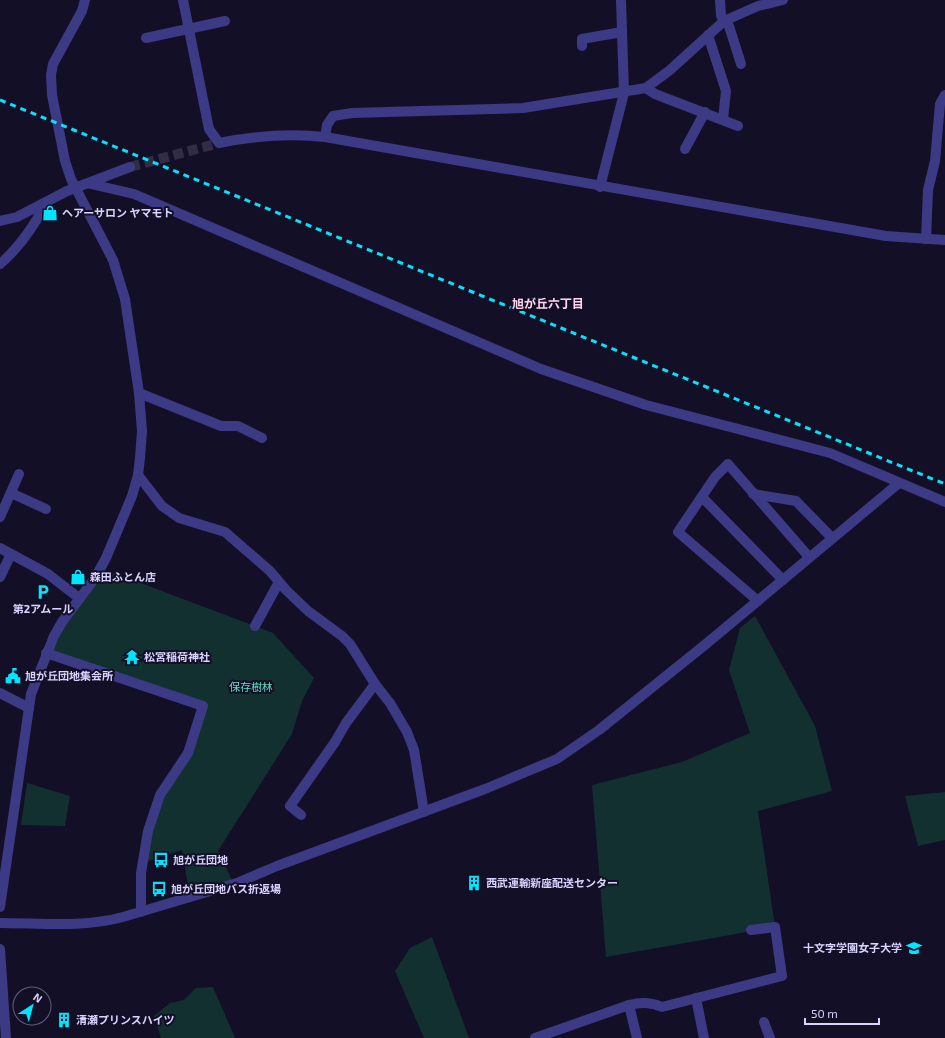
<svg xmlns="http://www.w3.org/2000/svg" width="945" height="1038" font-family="'Exo 2','Noto Sans JP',sans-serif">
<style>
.green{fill:#12302f}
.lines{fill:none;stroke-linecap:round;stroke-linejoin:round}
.minor-tunnel{stroke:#312d47;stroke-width:10;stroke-dasharray:10 5;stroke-linecap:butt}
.minor{stroke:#3d3a85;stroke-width:10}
.rail{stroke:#00e5ff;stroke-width:3;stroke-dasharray:6 5;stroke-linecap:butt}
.labels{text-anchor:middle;stroke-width:4;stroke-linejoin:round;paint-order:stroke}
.poi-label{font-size:11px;font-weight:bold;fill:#d9d4ff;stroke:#130f26;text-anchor:start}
.park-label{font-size:11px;fill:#5fe0c0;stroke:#130f26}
.neighbourhood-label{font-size:12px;font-weight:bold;fill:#ffd6f0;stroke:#130f26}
</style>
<rect width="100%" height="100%" fill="#130f26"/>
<!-- green -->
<g class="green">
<path d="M 101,568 L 273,633 L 314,678 L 302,701 L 292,734 L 218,851 L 234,884 L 190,897 L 182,850 L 142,863 L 160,795 L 188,753 L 203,706 L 46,653 Z"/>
<path d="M 755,616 L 815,726 L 832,791 L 758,811 L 775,927 L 606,957 L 592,785 L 682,762 L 750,733 L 729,670 L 740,628 Z"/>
<path d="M 27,783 L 70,796 L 65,826 L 21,825 Z"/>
<path d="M 945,792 L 945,840 L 918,846 L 905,796 Z"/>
<path d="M 432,937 L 469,1038 L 424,1038 L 395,971 L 410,948 Z"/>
<path d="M 213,987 L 235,1038 L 161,1038 L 154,1016 L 170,1003 L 184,1000 L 196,988 Z"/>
</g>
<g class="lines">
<!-- minor-tunnel -->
<path class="minor-tunnel" d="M 130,167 L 219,143"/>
<!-- minor -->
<g class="minor">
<path d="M 183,0 L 209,129 L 219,143 C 254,136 288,133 325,137 L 886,236 L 945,240"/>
<path d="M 720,0 L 721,16 L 729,26 L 741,64"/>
<path d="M 708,35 L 726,91 L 723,119"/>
<path d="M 146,38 L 225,21"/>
<path d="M 582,46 L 582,39 L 622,32"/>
<path d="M 646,88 L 655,94 L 738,126"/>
<path d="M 325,137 L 327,125 L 333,116 L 352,113 L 523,108 L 646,88 L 670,70 L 724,21 L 758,6 L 783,0"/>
<path d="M 685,149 L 705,112"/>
<path d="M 91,184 L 134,194 L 541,369 L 646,405 L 830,453 L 945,502"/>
<path d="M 600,187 L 624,93 L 621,0"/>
<path d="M 0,221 L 17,217 L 67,191 L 130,167"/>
<path d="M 926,239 L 928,190 L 935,161 L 940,104 L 945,95"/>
<path d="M 0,264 C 19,248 35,224 47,202"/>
<path d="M 139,393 L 221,426 L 238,426 L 262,438"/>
<path d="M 138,475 L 162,506 L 179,518 L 225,532 L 270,571 L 286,590 L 308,611 L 342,636 L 350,644 L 375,684 L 390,703 L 407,732 L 414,750 L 424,812"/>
<path d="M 11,493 L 46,509"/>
<path d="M 753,494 L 796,501 L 832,538"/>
<path d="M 702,497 L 783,580"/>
<path d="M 0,517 L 19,474"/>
<path d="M 0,548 L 48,574 L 79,598"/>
<path d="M 0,577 L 11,554"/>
<path d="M 758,601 L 678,532 L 715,477 L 728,464 L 809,557"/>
<path d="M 255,626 L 279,582"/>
<path d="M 46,653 L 203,706 L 188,753 L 160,795 L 148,831 L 141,873 L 141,912"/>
<path d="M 0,693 L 29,708"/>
<path d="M 301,815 L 290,806 L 335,742 L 346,723 L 375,684"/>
<path d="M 0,907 L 31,694 L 54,636 L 62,622 L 95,578 L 106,558 L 132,496 L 138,475 L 140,458 L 142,431 L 139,393 L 125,299 L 113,260 L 71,179 L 65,161 L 52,95 L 51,75 L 53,64 L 82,11 L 85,0"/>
<path d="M 0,923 C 41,923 83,928 123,917 L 237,883 L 277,866 L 485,789 L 557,759 L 599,730 L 706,644 L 899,483"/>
<path d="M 0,949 L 6,1038"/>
<path d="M 696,998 L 704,1038"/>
<path d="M 629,1005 C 641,1002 650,1002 662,1007 L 782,976 L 775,927 L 751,930"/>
<path d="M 764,1022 L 770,1038"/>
<path d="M 535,1038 L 629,1005 L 637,1038"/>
</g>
<!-- rail -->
<path class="rail" d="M 0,100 L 945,484"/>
</g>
<!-- icons -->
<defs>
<symbol id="shop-bare" viewBox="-9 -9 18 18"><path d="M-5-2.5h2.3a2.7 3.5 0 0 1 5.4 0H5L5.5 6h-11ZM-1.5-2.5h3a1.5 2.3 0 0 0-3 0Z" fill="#00e5ff" stroke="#130f26" stroke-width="2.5" paint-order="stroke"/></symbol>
<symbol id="parking-bare" viewBox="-9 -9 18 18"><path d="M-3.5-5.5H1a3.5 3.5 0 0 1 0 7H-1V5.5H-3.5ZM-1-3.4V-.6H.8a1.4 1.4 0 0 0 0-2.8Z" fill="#00e5ff" stroke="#130f26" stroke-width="2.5" paint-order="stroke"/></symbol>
<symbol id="temple-bare" viewBox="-9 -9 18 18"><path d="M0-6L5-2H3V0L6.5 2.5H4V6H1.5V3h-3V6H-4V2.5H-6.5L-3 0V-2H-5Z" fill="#00e5ff" stroke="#130f26" stroke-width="2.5" paint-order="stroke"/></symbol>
<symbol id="civic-bare" viewBox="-9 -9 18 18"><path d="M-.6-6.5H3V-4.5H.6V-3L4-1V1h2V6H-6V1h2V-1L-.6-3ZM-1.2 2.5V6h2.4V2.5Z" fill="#00e5ff" stroke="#130f26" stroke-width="2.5" paint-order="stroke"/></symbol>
<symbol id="bus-bare" viewBox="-9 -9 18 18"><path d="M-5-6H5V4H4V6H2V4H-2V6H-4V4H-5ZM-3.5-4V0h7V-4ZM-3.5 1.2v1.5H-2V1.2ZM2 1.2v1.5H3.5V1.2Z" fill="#00e5ff" stroke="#130f26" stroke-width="2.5" paint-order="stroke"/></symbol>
<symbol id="building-bare" viewBox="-9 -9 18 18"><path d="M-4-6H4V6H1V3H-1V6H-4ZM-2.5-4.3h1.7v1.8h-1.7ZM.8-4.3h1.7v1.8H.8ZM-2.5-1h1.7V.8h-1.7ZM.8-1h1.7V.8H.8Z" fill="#00e5ff" stroke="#130f26" stroke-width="2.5" paint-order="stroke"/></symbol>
<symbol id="university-bare" viewBox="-9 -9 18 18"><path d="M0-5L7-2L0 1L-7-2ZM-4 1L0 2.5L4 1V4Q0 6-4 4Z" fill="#00e5ff" stroke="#130f26" stroke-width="2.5" paint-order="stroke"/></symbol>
</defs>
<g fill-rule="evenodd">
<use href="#shop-bare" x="39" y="202" width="22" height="22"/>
<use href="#shop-bare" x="67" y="566" width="22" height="22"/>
<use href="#parking-bare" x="32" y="581" width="22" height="22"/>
<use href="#temple-bare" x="121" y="646" width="22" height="22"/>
<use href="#civic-bare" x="2" y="665" width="22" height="22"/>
<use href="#bus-bare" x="150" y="849" width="22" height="22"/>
<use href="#building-bare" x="463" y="872" width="22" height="22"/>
<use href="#bus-bare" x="148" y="878" width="22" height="22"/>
<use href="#university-bare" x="903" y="937" width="22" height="22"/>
<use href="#building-bare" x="53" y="1009" width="22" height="22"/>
</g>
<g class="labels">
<!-- poi labels -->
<g class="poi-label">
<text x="62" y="217">ヘアーサロン ヤマモト</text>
<text x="90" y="581">森田ふとん店</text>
<text x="43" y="613" text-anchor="middle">第2アムール</text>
<text x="144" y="661">松宮稲荷神社</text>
<text x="25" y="680">旭が丘団地集会所</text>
<text x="173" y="864">旭が丘団地</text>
<text x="486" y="887">西武運輸新座配送センター</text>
<text x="171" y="893">旭が丘団地バス折返場</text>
<text x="902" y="952" text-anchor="end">十文字学園女子大学</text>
<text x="76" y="1024">清瀬プリンスハイツ</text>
</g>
<!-- park labels -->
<g class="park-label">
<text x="251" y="691">保存樹林</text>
</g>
<!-- neighbourhood labels -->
<g class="neighbourhood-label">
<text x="548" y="308">旭が丘六丁目</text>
</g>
</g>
<!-- north arrow -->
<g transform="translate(32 1006) rotate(36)"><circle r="19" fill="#130f26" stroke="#625e7d"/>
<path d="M0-3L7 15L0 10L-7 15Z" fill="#00e5ff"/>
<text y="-6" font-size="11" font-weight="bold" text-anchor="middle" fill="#d9d4ff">N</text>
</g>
<!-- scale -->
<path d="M805 1018v6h74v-6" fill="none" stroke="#d9d4ff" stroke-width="2"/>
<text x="811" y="1018" font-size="12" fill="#d9d4ff" stroke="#130f26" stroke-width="3" paint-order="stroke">50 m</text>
</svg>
